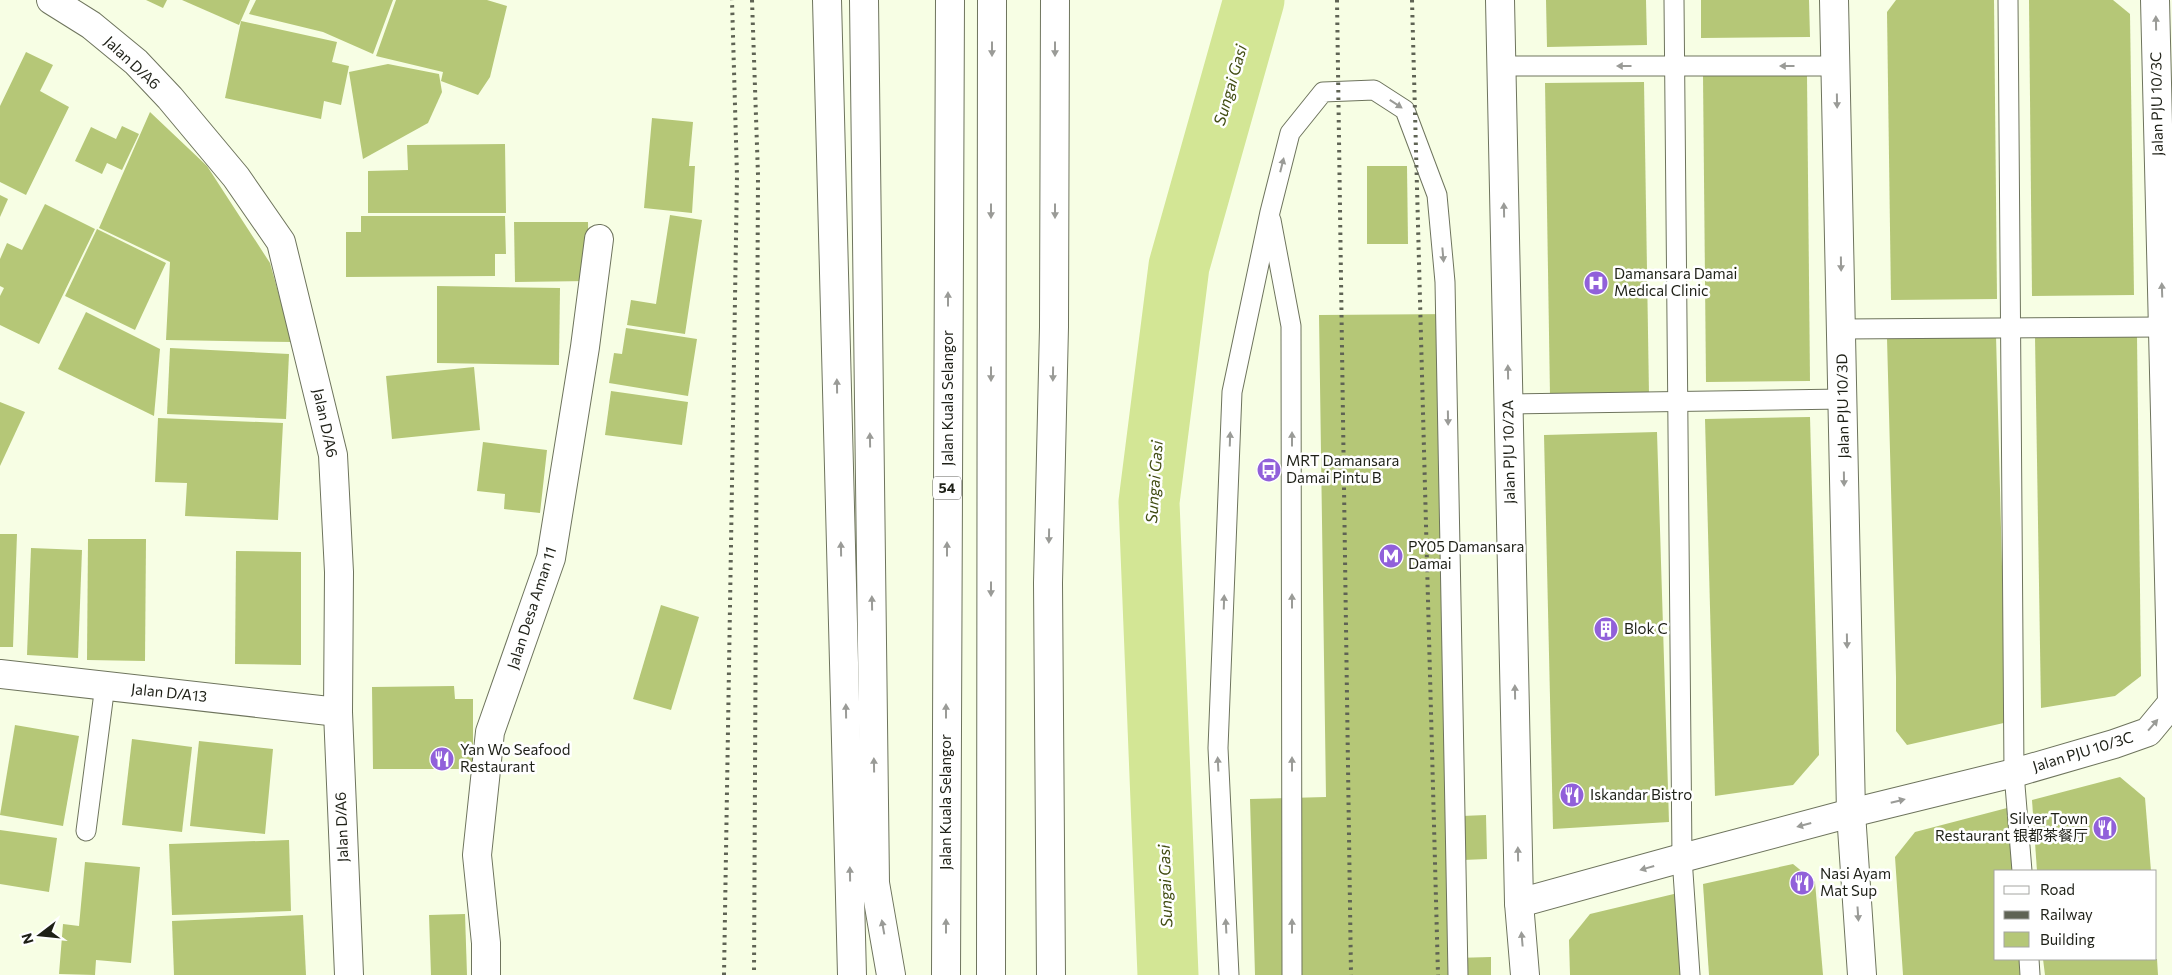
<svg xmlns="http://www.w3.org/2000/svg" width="2172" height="975" font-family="Commissioner,'Noto Sans SC',sans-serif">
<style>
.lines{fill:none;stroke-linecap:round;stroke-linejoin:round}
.river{stroke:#d3e695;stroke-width:61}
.building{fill:#b5c777}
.service-casing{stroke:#6e745d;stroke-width:21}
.minor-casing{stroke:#6e745d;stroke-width:30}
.trunk-casing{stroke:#6e745d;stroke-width:30}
.service{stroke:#fff;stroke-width:19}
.minor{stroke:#fff;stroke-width:28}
.trunk{stroke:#fff;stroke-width:28}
.rail{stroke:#5f6354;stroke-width:4;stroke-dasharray:2.5 5;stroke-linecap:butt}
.oneway{fill:#9a9b97}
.labels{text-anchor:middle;stroke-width:5;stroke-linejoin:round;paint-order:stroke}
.shield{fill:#fff;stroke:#62635d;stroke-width:1}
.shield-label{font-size:14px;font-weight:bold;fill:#1e2017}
.street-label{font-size:15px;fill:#1e2017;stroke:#fff}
.poi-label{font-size:15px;fill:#1e2017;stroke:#fff;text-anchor:start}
.water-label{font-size:16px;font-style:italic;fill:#424d13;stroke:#fff}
</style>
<rect width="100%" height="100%" fill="#f7fee4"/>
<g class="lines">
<!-- river -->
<path class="river" d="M 1168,975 L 1149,502 L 1179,266 L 1254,0"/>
</g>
<!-- building -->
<g class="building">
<path d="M 146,0 L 167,0 L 163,8 Z"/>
<path d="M 182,0 L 250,0 L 239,25 Z"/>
<path d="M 256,0 L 393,0 L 373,54 L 323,32 L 249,14 Z"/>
<path d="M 396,0 L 487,0 L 507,6 L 490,77 L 478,95 L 441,81 L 443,72 L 376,56 Z"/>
<path d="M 1546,0 L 1646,0 L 1647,45 L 1547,47 Z"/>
<path d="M 1701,0 L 1809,0 L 1810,37 L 1701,38 Z"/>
<path d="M 1896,0 L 1994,0 L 1997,299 L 1891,300 L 1887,12 Z"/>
<path d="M 2029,0 L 2113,0 L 2130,14 L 2134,295 L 2032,296 Z"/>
<path d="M 241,21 L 337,42 L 332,62 L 349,66 L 341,105 L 324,101 L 321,119 L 225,98 Z"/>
<path d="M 26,52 L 53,65 L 40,91 L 69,107 L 26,195 L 0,182 L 0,106 Z"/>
<path d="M 388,64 L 439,74 L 442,92 L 428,123 L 363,159 L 349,72 Z"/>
<path d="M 1807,75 L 1810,381 L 1706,382 L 1703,76 Z"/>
<path d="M 1644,82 L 1649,395 L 1550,396 L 1545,83 Z"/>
<path d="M 150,112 L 207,166 L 270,263 L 292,342 L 166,340 L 170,262 L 99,228 Z"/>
<path d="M 652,118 L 693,122 L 689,166 L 695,166 L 692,213 L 644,208 Z"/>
<path d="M 122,126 L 139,134 L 122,170 L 107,163 L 102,174 L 75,161 L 91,127 L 116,139 Z"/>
<path d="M 505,144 L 506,213 L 368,213 L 368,171 L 408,170 L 407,145 Z"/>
<path d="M 1367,166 L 1407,166 L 1408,244 L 1367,244 Z"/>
<path d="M 0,195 L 8,199 L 0,217 Z"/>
<path d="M 45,204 L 95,229 L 39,344 L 0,325 L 0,296 L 4,288 L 0,286 L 0,259 L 7,243 L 22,250 Z"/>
<path d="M 670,215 L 702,220 L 685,334 L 627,325 L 631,300 L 656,304 Z"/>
<path d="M 361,216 L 505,216 L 506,254 L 495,254 L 495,276 L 346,277 L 346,232 L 361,232 Z"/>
<path d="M 514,222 L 588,222 L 589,281 L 515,282 Z"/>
<path d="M 97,229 L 166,263 L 135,330 L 65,296 Z"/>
<path d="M 437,286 L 560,288 L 559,365 L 437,363 Z"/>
<path d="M 86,312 L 160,349 L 154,416 L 58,369 Z"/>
<path d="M 1455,314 L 1462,816 L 1486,815 L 1487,859 L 1463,860 L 1455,958 L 1491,957 L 1491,975 L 1255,975 L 1250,799 L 1326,797 L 1319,315 Z"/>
<path d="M 626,328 L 697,339 L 688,396 L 609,383 L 614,353 L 622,354 Z"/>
<path d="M 1996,335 L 2004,644 L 2008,722 L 1907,745 L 1896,731 L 1896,677 L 1887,338 Z"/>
<path d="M 2137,336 L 2141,676 L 2115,696 L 2041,708 L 2035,337 Z"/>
<path d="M 170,348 L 289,354 L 286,419 L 167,414 Z"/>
<path d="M 474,367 L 480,430 L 392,439 L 386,376 Z"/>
<path d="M 611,391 L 688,402 L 682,445 L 605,435 Z"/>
<path d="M 0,402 L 25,412 L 0,466 Z"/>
<path d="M 1810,417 L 1819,755 L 1793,785 L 1715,796 L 1705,419 Z"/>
<path d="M 158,418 L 283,423 L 278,520 L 185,516 L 187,483 L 155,482 Z"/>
<path d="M 1657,432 L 1669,822 L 1553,829 L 1544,435 Z"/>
<path d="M 483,442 L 547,450 L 540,513 L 504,509 L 505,494 L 477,491 Z"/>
<path d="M 0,534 L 17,534 L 13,647 L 0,647 Z"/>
<path d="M 88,539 L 146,539 L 145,661 L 87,660 Z"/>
<path d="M 31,548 L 82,550 L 78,658 L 27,655 Z"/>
<path d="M 236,551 L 301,552 L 301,665 L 235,664 Z"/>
<path d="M 661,605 L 699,617 L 671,710 L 633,699 Z"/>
<path d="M 454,686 L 455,699 L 473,699 L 473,769 L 373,769 L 372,687 Z"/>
<path d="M 15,725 L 79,736 L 63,826 L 0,815 Z"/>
<path d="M 132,739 L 192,747 L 182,832 L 122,825 Z"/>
<path d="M 199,741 L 273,749 L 265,834 L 190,826 Z"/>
<path d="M 2120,777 L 2145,798 L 2151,871 L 2037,871 L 2032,800 Z"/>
<path d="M 2007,808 L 2013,871 L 1996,871 L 1996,959 L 2019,959 L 2020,975 L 1903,975 L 1895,857 L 1915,832 Z"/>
<path d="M 0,830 L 57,838 L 49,892 L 0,884 Z"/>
<path d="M 289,840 L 291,911 L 172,915 L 169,844 Z"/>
<path d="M 85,862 L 140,867 L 131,963 L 96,960 L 95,975 L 59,974 L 63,924 L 79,926 Z"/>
<path d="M 1793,864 L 1815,882 L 1823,975 L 1709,975 L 1703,884 Z"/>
<path d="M 1678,893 L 1685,975 L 1570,975 L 1569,940 L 1590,914 Z"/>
<path d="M 465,914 L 467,975 L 431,975 L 429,915 Z"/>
<path d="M 303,915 L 306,975 L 174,975 L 172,921 Z"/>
<path d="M 2043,959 L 2157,959 L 2158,975 L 2045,975 Z"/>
</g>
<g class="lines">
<defs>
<g id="service">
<path d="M 1674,0 L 1682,858 L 1690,975"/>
<path d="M 2008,0 L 2014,773 L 2022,871"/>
<path d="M 1501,66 L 1836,66"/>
<path d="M 1271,220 L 1291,326 L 1292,975"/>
<path d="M 1842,329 L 2163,327"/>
<path d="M 1508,404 L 1843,399"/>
<path d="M 86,831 L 105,685"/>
<path d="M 2029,959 L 2030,975"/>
<path d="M 1229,975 L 1218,748 L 1232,392 L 1270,212 L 1290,133 L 1323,92 L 1374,90 L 1405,110 L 1437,195 L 1445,282 L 1458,975"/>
</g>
<g id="minor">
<path d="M 51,0 L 91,25 L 136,62 L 170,98 L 236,177 L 281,242 L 333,455 L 339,572 L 338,712 L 349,975"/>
<path d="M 1500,0 L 1519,903 L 1525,975"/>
<path d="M 1834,0 L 1851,813 L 1862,975"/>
<path d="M 0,674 L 338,712"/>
<path d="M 1519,903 L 1682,858 L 1851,813 L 2014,773 L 2114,744 L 2148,732 L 2172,703 L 2155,0"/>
<path d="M 486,975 L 486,943 L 477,855 L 490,732 L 551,558 L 585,347 L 599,239"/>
</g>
<g id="trunk">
<path d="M 827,0 L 852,975"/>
<path d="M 864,0 L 875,883 L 891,975"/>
<path d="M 946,975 L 950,0"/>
<path d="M 991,975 L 992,0"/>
<path d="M 1051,975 L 1048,583 L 1054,327 L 1055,0"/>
</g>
</defs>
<!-- service casing -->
<use href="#service" class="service-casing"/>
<!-- minor casing -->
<use href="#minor" class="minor-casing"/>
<!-- trunk casing -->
<use href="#trunk" class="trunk-casing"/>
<!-- service -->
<use href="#service" class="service"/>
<!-- minor -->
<use href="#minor" class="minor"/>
<!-- trunk -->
<use href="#trunk" class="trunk"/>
<!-- rail -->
<g class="rail">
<path d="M 752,0 L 758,175 L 754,975"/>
<path d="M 1337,0 L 1351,975"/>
<path d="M 1412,0 L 1438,975"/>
<path d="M 724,975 L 737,176 L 732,0"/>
</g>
</g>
<!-- one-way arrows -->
<defs><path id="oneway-solid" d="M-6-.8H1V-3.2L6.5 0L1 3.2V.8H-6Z" transform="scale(1.25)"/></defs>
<g class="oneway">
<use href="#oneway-solid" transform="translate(2156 23) rotate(-91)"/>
<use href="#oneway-solid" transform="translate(992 49) rotate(90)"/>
<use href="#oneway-solid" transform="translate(1055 49) rotate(90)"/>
<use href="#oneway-solid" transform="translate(1624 66) rotate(180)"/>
<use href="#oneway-solid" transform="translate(1787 66) rotate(180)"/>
<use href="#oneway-solid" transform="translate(1837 101) rotate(89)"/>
<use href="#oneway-solid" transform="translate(1396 104) rotate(33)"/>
<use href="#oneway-solid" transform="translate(1282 165) rotate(-76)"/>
<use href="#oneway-solid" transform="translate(1504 210) rotate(-91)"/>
<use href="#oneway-solid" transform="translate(991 211) rotate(90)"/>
<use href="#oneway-solid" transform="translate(1055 211) rotate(90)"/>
<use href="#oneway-solid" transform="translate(1443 255) rotate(85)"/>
<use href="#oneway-solid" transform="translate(1841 264) rotate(89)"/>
<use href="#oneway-solid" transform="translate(2162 290) rotate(-92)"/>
<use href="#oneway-solid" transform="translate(948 299) rotate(-90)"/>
<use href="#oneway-solid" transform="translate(1508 372) rotate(-91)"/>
<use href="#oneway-solid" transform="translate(991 374) rotate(90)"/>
<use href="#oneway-solid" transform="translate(1053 374) rotate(91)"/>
<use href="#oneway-solid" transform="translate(837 386) rotate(-91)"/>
<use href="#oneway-solid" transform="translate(1448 418) rotate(89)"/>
<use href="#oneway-solid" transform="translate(1230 439) rotate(-88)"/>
<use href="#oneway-solid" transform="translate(1292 439) rotate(-90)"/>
<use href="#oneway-solid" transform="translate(870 440) rotate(-91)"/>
<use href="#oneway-solid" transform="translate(1844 479) rotate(89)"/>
<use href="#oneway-solid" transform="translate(1049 536) rotate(91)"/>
<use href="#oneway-solid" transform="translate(841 549) rotate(-91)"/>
<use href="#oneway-solid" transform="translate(947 549) rotate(-90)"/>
<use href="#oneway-solid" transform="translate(991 589) rotate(90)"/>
<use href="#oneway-solid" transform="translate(1292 601) rotate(-90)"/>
<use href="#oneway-solid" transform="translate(1224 602) rotate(-88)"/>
<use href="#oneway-solid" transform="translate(872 603) rotate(-91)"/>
<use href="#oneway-solid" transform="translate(1847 641) rotate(89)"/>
<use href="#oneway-solid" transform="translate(1515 692) rotate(-91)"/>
<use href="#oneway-solid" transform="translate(846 711) rotate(-91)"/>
<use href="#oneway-solid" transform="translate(946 711) rotate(-90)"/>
<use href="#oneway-solid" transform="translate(2153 725) rotate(-49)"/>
<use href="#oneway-solid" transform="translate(1218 764) rotate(-93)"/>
<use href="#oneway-solid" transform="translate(1292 764) rotate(-90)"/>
<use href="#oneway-solid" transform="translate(874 765) rotate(-91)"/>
<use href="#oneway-solid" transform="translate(1898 801) rotate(-14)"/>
<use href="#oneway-solid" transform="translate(1804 825) rotate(165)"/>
<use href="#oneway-solid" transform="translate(1518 854) rotate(-91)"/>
<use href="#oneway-solid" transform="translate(1647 868) rotate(164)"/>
<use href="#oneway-solid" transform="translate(850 874) rotate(-91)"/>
<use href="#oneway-solid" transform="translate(1858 914) rotate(86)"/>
<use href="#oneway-solid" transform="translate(946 926) rotate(-90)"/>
<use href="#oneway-solid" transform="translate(1226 926) rotate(-93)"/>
<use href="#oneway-solid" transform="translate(1292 926) rotate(-90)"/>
<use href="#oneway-solid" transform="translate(883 927) rotate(-100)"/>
<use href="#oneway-solid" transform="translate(1522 939) rotate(-95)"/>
</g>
<!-- icons -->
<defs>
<symbol id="hospital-disc" viewBox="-11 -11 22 22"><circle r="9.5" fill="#9160da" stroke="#fff"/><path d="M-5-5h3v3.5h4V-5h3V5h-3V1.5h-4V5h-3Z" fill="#fff"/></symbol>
<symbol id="bus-disc" viewBox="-11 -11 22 22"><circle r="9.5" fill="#9160da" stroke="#fff"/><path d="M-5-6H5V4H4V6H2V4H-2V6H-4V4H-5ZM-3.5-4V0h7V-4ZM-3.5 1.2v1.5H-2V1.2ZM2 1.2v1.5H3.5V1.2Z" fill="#fff"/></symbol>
<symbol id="metro-disc" viewBox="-11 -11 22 22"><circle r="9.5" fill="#9160da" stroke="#fff"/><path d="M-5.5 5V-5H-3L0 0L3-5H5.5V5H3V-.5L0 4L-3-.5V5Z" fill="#fff"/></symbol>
<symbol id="building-disc" viewBox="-11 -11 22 22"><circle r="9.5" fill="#9160da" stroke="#fff"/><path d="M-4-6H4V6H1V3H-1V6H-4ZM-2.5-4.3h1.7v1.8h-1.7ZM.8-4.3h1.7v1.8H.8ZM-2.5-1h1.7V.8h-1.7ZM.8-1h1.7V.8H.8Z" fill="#fff"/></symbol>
<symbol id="restaurant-disc" viewBox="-11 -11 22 22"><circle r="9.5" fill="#9160da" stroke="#fff"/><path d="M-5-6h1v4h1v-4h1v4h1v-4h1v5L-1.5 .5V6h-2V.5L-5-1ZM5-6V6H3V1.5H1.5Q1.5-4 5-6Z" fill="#fff"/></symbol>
</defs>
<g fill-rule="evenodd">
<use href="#hospital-disc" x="1582" y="269" width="28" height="28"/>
<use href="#bus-disc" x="1255" y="456" width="28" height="28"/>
<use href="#metro-disc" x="1377" y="542" width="28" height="28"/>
<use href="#building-disc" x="1592" y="615" width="28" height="28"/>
<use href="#restaurant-disc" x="428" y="745" width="28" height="28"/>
<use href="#restaurant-disc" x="1558" y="781" width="28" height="28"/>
<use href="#restaurant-disc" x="2091" y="814" width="28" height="28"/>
<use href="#restaurant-disc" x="1788" y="869" width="28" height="28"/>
</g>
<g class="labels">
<!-- shield labels -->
<rect class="shield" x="933" y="476.5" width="28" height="23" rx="4"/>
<g class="shield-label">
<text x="947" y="493">54</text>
</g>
<!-- street labels -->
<g class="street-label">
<text transform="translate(132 63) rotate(43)" y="5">Jalan D/A6</text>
<text transform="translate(2157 104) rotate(-91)" y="5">Jalan PJU 10/3C</text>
<text transform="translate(948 398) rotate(-90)" y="5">Jalan Kuala Selangor</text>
<text transform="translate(1843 406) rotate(-91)" y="5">Jalan PJU 10/3D</text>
<text transform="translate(325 423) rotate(78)" y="5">Jalan D/A6</text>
<text transform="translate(1509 452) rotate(-91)" y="5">Jalan PJU 10/2A</text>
<text transform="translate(532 608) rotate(-72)" y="5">Jalan Desa Aman 11</text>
<text transform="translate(169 693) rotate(6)" y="5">Jalan D/A13</text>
<text transform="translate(2083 752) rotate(-17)" y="5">Jalan PJU 10/3C</text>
<text transform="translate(946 802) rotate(-90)" y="5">Jalan Kuala Selangor</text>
<text transform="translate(342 827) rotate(-92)" y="5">Jalan D/A6</text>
</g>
<!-- poi labels -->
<g class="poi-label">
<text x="1614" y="279">Damansara Damai<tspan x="1614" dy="17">Medical Clinic</tspan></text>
<text x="1286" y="466">MRT Damansara<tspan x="1286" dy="17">Damai Pintu B</tspan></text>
<text x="1408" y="552">PY05 Damansara<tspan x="1408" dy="17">Damai</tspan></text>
<text x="1624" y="634">Blok C</text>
<text x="460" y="755">Yan Wo Seafood<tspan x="460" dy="17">Restaurant</tspan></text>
<text x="1590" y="800">Iskandar Bistro</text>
<text x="2088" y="824" text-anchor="end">Silver Town<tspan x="2088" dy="17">Restaurant 银都茶餐厅</tspan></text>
<text x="1820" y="879">Nasi Ayam<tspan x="1820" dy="17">Mat Sup</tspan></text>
</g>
<!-- water labels -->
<g class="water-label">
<text transform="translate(1230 85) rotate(-74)" y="6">Sungai Gasi</text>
<text transform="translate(1154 482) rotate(-86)" y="6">Sungai Gasi</text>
<text transform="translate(1165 886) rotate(-92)" y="6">Sungai Gasi</text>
</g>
</g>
<!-- legend -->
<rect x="1994" y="870" width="162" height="90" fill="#ffffff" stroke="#a5a6a2"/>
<rect x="2004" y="886" width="25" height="8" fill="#ffffff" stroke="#a5a6a2"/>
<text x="2040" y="895" font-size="15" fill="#1e2017">Road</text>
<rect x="2004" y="911" width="25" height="8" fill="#5f6354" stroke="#a5a6a2"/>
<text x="2040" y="920" font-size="15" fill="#1e2017">Railway</text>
<rect x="2004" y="932" width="25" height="15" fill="#b5c777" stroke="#a5a6a2"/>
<text x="2040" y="945" font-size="15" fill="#1e2017">Building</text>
<!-- north arrow -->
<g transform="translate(40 935) rotate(254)" stroke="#ffffff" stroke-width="4" paint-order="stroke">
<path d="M0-4L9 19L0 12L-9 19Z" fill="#1e2017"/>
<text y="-8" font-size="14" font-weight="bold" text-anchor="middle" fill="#1e2017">N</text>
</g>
</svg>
